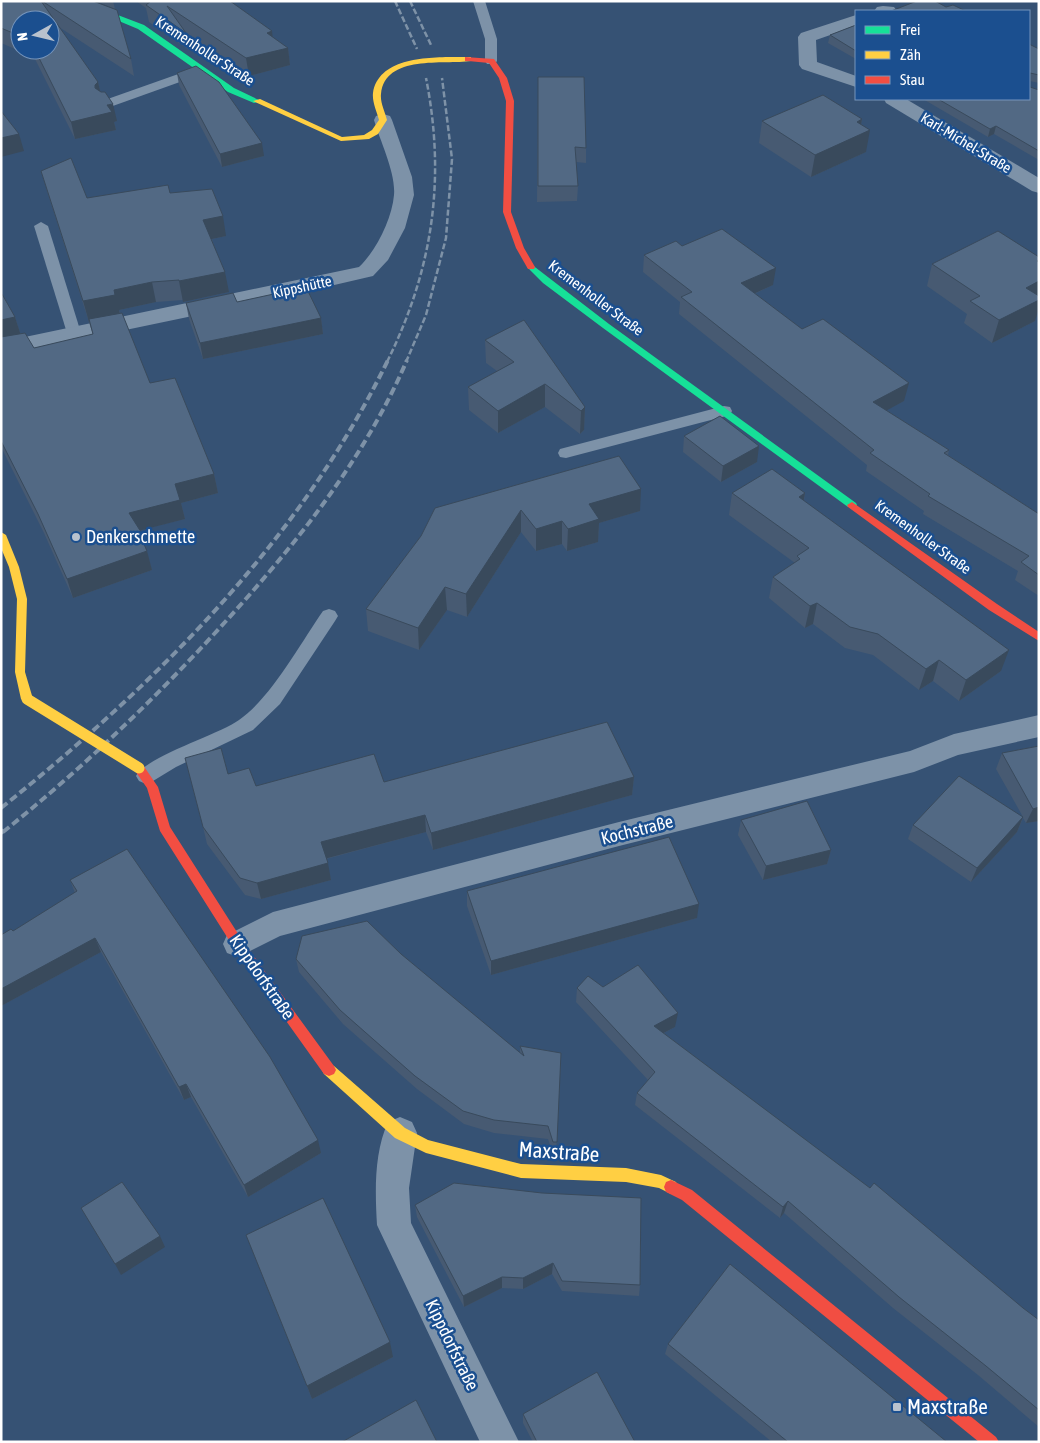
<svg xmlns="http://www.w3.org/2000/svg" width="1040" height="1443" font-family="'Asap Condensed',sans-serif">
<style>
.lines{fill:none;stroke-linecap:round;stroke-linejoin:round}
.lane{fill:#7d92a8;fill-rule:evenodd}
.street{fill:#7d92a8;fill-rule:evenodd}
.fast{fill:#16e098;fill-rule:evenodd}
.slow{fill:#ffcf43;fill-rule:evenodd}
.jam{fill:#f24e42;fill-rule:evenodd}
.rail-far2{stroke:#7e92a7;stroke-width:2.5;stroke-dasharray:6 2.5;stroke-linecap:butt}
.rail-far1{stroke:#7e92a7;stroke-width:4;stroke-dasharray:8 4;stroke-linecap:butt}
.rail{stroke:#7e92a7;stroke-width:4.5;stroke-dasharray:11 4.5;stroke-linecap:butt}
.slow-bridge{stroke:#ffcf43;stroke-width:11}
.wall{fill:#475a72;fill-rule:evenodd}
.shaded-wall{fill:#394a5c}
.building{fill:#526984;stroke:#394a5c}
.poi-dot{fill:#b9c2ce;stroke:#1b4f8f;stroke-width:2}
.labels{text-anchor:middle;stroke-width:5;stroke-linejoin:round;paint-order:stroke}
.far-street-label{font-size:15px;fill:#fff;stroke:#1b4f8f}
.poi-label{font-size:18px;fill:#fff;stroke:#1b4f8f;text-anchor:start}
.street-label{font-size:18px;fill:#fff;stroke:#1b4f8f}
.near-street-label{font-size:21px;fill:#fff;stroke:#1b4f8f}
.near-poi-label{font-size:21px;fill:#fff;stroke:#1b4f8f;text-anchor:start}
</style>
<rect width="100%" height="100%" fill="#365274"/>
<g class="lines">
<!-- lane -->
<g class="lane">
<path d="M 473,1 L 485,1 L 497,39 L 497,61 L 495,64 L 487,64 L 485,61 L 485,39 Z"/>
<path d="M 201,66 L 207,70 L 205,73 L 110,107 L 106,108 L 100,104 L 102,101 Z"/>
<path d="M 41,222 L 48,226 L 81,333 L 79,336 L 69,336 L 67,333 L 34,226 Z"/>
<path d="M 724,406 L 730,407 L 732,411 L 730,415 L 566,458 L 560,457 L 558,453 L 560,449 Z"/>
<path d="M 329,609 L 335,611 L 338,616 L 335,621 L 280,704 L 253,730 L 176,767 L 153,781 L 146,784 L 139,781 L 136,776 C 147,756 218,735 239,720 C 271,698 300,644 323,611 Z"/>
</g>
<!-- street -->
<g class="street">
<path d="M 883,6 L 894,7 L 897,11 L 874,11 L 877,7 Z"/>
<path d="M 856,15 L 856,26 L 816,40 L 817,62 L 856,76 L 856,87 L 802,69 L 799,65 L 798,37 L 801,33 Z"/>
<path d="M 884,99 L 906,99 L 1039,178 L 1039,193 L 1032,191 L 886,103 Z"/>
<path d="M 383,114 L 390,116 L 392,120 L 412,177 L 414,195 L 405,228 L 388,260 L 373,276 L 274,299 L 1,356 L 1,342 L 359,267 C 376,251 392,219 394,195 C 396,173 380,141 374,120 L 376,116 Z"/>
<path d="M 1039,715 L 1039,737 L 958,755 L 914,772 L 619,846 L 280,936 L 238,957 L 227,953 L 223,944 L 227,935 L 273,912 L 619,822 L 910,751 L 954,734 Z"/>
<path d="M 400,1117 L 412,1122 L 417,1133 L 409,1188 L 411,1223 L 519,1442 L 480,1442 L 377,1225 C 375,1191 374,1153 388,1122 Z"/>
</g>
<!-- fast -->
<g class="fast">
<path d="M 71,1 L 81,1 L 144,25 L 234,88 L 261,101 L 254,103 L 228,92 L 138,29 Z"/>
<path d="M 531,264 L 609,324 L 856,503 L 857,505 L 856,507 L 848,507 L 603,328 L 543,283 L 527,267 Z"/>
</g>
<!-- slow -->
<g class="slow">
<path d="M 468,57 L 471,57 L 471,61 C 444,65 385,54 381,94 C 380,102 385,112 387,120 L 378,134 L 369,139 L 341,141 L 253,101 L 260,99 L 342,137 L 364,135 L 372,130 L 379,120 C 377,112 372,102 373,93 C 379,54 438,57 468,57 Z"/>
<path d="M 1,532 L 6,535 L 19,567 L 27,599 L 25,672 L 33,699 L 27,703 L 21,699 L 15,672 L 17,599 L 9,567 L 1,548 Z"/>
<path d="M 329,1064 L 334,1066 L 405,1128 L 428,1140 L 521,1164 L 626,1168 L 661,1175 L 676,1182 L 678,1187 L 676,1192 L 671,1194 L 659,1188 L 626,1182 L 521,1178 L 426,1153 L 395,1138 L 324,1074 L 322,1070 L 324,1066 Z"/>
</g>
<!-- jam -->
<g class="jam">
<path d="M 465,57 L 494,59 L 507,78 L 514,101 L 511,212 L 524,248 L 535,267 L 534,269 L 528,269 L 516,248 L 503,212 L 506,101 L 499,78 L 489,63 L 468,61 L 465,61 Z"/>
<path d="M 852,502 L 997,604 L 1039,632 L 1039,641 L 989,610 L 848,507 L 847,505 Z"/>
<path d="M 139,763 L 143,765 L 158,787 L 170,827 L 242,940 L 334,1066 L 336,1070 L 334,1074 L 329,1076 L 324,1074 L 234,948 L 160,831 L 147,788 L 133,768 L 135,765 Z"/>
<path d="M 671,1180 L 692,1190 L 996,1437 L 999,1442 L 979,1442 L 682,1200 L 666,1192 L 664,1187 L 666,1182 Z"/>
</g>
<!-- rail-far2 -->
<g class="rail-far2">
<path d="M 395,1 L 417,49"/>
<path d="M 410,1 L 432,47"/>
<path d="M 387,362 C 433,269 446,179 426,78"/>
<path d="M 406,362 L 426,315 L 446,238 L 452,159 L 442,78"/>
</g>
<!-- rail-far1 -->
<g class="rail-far1">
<path d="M 1,808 C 157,683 299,542 388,360"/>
<path d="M 3,832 C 83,768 157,697 226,621 C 297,543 365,458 407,360"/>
</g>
<!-- rail -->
<path class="rail" d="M 1,833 L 4,830"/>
<!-- slow-bridge -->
<path class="slow-bridge" d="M 27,699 L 139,768"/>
</g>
<!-- wall -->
<g class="wall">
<path d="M 1,1 L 93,1 L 131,59 L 134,76 L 59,27 L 98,82 L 100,91 L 117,121 L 114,122 L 116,130 L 75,139 L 34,57 L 1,43 ZM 20,20 L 50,50 L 20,50 Z"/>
<path d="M 96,1 L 113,1 L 115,9 Z"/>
<path d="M 136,1 L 230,1 L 272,31 L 272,37 L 288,48 L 290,65 L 249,76 L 186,34 L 189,50 L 149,22 L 146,8 Z"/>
<path d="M 856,25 L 856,59 L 828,43 L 830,35 Z"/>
<path d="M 1029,44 L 1039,49 L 1039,83 L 1030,81 L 1030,87 L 1039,90 L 1039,160 L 994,134 L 988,137 L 923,99 L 1029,99 Z"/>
<path d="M 177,73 L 264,156 L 222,167 L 179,85 Z"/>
<path d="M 538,77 L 586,148 L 586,163 L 576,162 L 578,186 L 577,201 L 537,202 Z"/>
<path d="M 862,119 L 861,124 L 866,152 L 811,177 L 759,143 L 762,121 Z"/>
<path d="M 41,171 L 87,198 L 170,193 L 226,236 L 212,239 L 229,292 L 183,302 L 183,300 L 156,302 L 119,310 L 150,383 L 214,474 L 218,493 L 181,503 L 185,519 L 140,530 L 152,570 L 73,598 L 44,533 L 1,447 L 1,294 L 15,317 L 20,333 L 34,348 L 93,335 L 89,322 L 47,191 Z"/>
<path d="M 682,246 L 773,285 L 754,294 L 802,329 L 904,401 L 886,410 L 949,450 L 948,455 L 1039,514 L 1039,596 L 1015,580 L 1018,571 L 923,514 L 924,511 L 866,471 L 867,465 L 679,314 L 680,302 L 643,272 L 644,255 Z"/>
<path d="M 932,264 L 1035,321 L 992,343 L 964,323 L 967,314 L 927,286 Z"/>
<path d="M 237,302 L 321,318 L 323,334 L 203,359 L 189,319 L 186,303 Z"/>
<path d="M 485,340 L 585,407 L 584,430 L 580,434 L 545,407 L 498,433 L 469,410 L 468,387 L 497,371 L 486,363 Z"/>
<path d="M 684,436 L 757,462 L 721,482 L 683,452 Z"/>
<path d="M 732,493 L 805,493 L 804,501 L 1001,671 L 959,701 L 933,681 L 919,690 L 873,655 L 845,648 L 813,624 L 805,628 L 769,598 L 773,577 L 795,563 L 729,515 Z"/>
<path d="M 435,508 L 640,511 L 599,523 L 598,542 L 567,551 L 562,544 L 536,551 L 521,532 L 467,617 L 447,610 L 419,650 L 368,631 L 366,609 L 421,536 Z"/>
<path d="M 1039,746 L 1039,821 L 1026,823 L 1023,818 L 1017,832 L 971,882 L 908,839 L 913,825 L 1023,817 L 996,769 L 1002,753 Z"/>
<path d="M 634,777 L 632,795 L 433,850 L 426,832 L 326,859 L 331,880 L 261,899 L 245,895 L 207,844 L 203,827 L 256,786 L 384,782 Z"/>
<path d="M 741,820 L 831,850 L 827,864 L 763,880 L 738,835 Z"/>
<path d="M 70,880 L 321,1153 L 248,1197 L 191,1097 L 184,1100 L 101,952 L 1,1006 L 1,935 L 13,931 L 75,893 Z"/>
<path d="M 467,891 L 697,918 L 491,975 L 467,906 Z"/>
<path d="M 401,954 L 520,1053 L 520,1046 L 561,1053 L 556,1154 L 553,1154 L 548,1139 L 494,1133 L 464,1124 L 417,1089 L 343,1024 L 299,972 L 296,959 Z"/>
<path d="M 603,987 L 675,1027 L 664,1033 L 1039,1320 L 1039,1427 L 978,1375 L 893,1308 L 784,1213 L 780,1218 L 635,1105 L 637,1093 L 648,1080 L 576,1002 L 577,988 Z"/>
<path d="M 415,1205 L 640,1285 L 639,1296 L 562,1291 L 552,1274 L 523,1289 L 502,1288 L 464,1307 L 417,1217 Z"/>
<path d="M 246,1235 L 393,1357 L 312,1399 Z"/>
<path d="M 668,1344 L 947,1442 L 772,1442 L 665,1354 Z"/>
<path d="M 523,1414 L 635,1442 L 533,1442 L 523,1423 Z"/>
</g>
<!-- shaded-wall -->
<g class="shaded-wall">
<path d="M 272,31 L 274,49 L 267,33 Z"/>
<path d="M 288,48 L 290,65 L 249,76 L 246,58 Z"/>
<path d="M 98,82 L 102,99 L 98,103 L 95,85 Z"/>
<path d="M 113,104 L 117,121 L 114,122 L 116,130 L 75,139 L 71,122 L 107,105 Z"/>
<path d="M 862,119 L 859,135 L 870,130 L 866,152 L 811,177 L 815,155 L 857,122 Z"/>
<path d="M 996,126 L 994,134 L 988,137 L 990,129 Z"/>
<path d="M 19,134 L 24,151 L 1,157 L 1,138 Z"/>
<path d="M 262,143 L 264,156 L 222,167 L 220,154 Z"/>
<path d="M 223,216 L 226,236 L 207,240 L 203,220 Z"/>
<path d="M 776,268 L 773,285 L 738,301 L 741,283 Z"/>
<path d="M 225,272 L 229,292 L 183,302 L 179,281 Z"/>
<path d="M 1039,281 L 1039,308 L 1035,321 L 992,343 L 999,320 L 1026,288 Z"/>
<path d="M 152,282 L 156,302 L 119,310 L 120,315 L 89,322 L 83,301 L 114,290 Z"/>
<path d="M 15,317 L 21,336 L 1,340 L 1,320 Z"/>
<path d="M 321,318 L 323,334 L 203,359 L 200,343 Z"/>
<path d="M 909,383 L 904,401 L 869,420 L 873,402 Z"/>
<path d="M 545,384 L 545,407 L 498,433 L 498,411 Z"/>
<path d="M 585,407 L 584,430 L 580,434 L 581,411 Z"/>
<path d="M 759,446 L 757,462 L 721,482 L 723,466 Z"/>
<path d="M 214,474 L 218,493 L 181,503 L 185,519 L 134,532 L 129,513 L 175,484 Z"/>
<path d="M 641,489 L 640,511 L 599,523 L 598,542 L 567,551 L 568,529 L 589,504 Z"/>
<path d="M 805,493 L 801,515 L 799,497 Z"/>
<path d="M 521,510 L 521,532 L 467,617 L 466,594 Z"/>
<path d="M 562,521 L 562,544 L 536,551 L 536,529 Z"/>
<path d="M 147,551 L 152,570 L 73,598 L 67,579 Z"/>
<path d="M 445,587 L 447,610 L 419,650 L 418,628 Z"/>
<path d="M 817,603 L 813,624 L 805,628 L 810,606 Z"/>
<path d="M 1009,650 L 1001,671 L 959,701 L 966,680 Z"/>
<path d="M 939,660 L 933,681 L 919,690 L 926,669 Z"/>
<path d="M 634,777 L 632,795 L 433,850 L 431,833 Z"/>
<path d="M 1039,807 L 1039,821 L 1026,823 L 1033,809 Z"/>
<path d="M 425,815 L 426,832 L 324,859 L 321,842 Z"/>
<path d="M 1023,817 L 1017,832 L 971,882 L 977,868 Z"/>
<path d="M 831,850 L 827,864 L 763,880 L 766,866 Z"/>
<path d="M 328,863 L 331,880 L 261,899 L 257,883 Z"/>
<path d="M 699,904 L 697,918 L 491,975 L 491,961 Z"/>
<path d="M 95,938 L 101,952 L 1,1006 L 1,989 Z"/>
<path d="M 678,1013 L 675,1027 L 652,1039 L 654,1026 Z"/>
<path d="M 186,1084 L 191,1097 L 184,1100 L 179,1087 Z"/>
<path d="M 318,1140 L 321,1153 L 248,1197 L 244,1185 Z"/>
<path d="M 788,1201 L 784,1213 L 780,1218 L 783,1207 Z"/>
<path d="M 160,1236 L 165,1247 L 121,1275 L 115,1264 Z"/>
<path d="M 553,1263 L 552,1274 L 523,1289 L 523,1278 Z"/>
<path d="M 502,1277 L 502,1288 L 464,1307 L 463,1296 Z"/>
<path d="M 390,1342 L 393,1357 L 312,1399 L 307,1386 Z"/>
</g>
<!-- building -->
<g class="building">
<path d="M 1,1 L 41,1 L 98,82 L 95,85 L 95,88 L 101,92 L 105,92 L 113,104 L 107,105 L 112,112 L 71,122 L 35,50 L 50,50 L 50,20 L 20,20 L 20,36 L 1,28 Z"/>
<path d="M 42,1 L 93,1 L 117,10 L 131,59 Z"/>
<path d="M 151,1 L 230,1 L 272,31 L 267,33 L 288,48 L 246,58 L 167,6 L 186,33 L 146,5 Z"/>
<path d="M 917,1 L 935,1 L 946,7 L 953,5 L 966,11 L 891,11 Z"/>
<path d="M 856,25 L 856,51 L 830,35 Z"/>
<path d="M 1029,44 L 1039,49 L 1039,75 L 1030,73 L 1030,87 L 1039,90 L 1039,151 L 996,126 L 990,129 L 938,99 L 1029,99 Z"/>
<path d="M 196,66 L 219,82 L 262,143 L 220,154 L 177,73 Z"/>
<path d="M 538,77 L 584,77 L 586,148 L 575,147 L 578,186 L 538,186 Z"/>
<path d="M 823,95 L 862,119 L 857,122 L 870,130 L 815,155 L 762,121 Z"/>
<path d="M 1,111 L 19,134 L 1,138 Z"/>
<path d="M 71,158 L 87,198 L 168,185 L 170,193 L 212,189 L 223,216 L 203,220 L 225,272 L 179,281 L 179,280 L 152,282 L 114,290 L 115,295 L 83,301 L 41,171 Z"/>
<path d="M 722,229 L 776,268 L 741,283 L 802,329 L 823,319 L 909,383 L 873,402 L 949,450 L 944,453 L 1039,514 L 1039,575 L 1021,562 L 1029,556 L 928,496 L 930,494 L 870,453 L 874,450 L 681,297 L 692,292 L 644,255 L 676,241 L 682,246 Z"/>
<path d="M 998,231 L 1039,257 L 1039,260 L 1037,261 L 1039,262 L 1039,281 L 1026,288 L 1039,296 L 1039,300 L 999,320 L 970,301 L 980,296 L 932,264 Z"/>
<path d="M 306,287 L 321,318 L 200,343 L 186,303 L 233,293 L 237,302 Z"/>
<path d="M 1,294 L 2,294 L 15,317 L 1,320 Z"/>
<path d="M 122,313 L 150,383 L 175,378 L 214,474 L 175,484 L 180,500 L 129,513 L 141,532 L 139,533 L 147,551 L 67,579 L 38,514 L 1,441 L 1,337 L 25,333 L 34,348 L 93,334 L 89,319 Z"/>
<path d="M 524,320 L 585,407 L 581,411 L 545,384 L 498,411 L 468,387 L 514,362 L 485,340 Z"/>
<path d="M 720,416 L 759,446 L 723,466 L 684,436 Z"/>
<path d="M 619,456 L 641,489 L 589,504 L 599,519 L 568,529 L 562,521 L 536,529 L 521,510 L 466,594 L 445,587 L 418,628 L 366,609 L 421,536 L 435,508 Z"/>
<path d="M 772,469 L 805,493 L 799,497 L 1009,650 L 966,680 L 939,660 L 926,669 L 878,634 L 850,627 L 817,603 L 810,606 L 773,577 L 800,559 L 797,556 L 809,548 L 732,493 Z"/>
<path d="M 607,722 L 634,777 L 431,833 L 425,815 L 321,842 L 328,863 L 257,883 L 240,878 L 203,827 L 185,758 L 221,748 L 228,774 L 249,768 L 256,786 L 374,754 L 384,782 Z"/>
<path d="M 1039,746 L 1039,807 L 1033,809 L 1002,753 Z"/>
<path d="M 959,776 L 1023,817 L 977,868 L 913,825 Z"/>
<path d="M 807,801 L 831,850 L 766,866 L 741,820 Z"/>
<path d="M 669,837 L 699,904 L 491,961 L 467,891 Z"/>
<path d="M 127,849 L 270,1057 L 318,1140 L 244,1185 L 186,1084 L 179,1087 L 95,938 L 1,989 L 1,935 L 11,929 L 13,931 L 77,891 L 70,880 Z"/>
<path d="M 367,921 L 401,954 L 524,1056 L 520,1046 L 561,1053 L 557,1142 L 553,1142 L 548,1126 L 494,1120 L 463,1111 L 415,1076 L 340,1010 L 296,959 L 302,936 Z"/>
<path d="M 638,965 L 678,1013 L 654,1026 L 870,1188 L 874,1183 L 1023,1308 L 1039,1320 L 1039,1410 L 986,1366 L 899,1297 L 788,1201 L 783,1207 L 637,1093 L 655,1072 L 577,988 L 588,976 L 603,987 Z"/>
<path d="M 122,1182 L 160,1236 L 115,1264 L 81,1208 Z"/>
<path d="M 454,1183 L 542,1193 L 641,1198 L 640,1285 L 562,1281 L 553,1263 L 523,1278 L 502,1277 L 463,1296 L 415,1205 Z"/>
<path d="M 323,1198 L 390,1342 L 307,1386 L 246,1235 Z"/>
<path d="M 730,1264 L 947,1442 L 788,1442 L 668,1344 Z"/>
<path d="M 597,1372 L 635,1442 L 537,1442 L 523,1414 Z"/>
<path d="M 416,1400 L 437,1442 L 342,1442 Z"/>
</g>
<!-- markers -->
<g class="poi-dot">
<circle cx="76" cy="537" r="5"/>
<rect x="892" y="1402" width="10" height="10" rx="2.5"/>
</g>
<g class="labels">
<!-- far-street labels -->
<g class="far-street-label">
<text transform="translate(205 51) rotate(33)" y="5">Kremenholler Straße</text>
<text transform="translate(966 143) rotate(31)" y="5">Karl-Michel-Straße</text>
<text transform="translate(302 287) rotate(-12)" y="5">Kippshütte</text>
<text transform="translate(596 298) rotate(37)" y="5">Kremenholler Straße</text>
<text transform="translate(923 537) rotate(36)" y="5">Kremenholler Straße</text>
</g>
<!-- poi labels -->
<g class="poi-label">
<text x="86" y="543">Denkerschmette</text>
</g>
<!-- street labels -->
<g class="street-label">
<text transform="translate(637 830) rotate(-14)" y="6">Kochstraße</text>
<text transform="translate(262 977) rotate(55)" y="6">Kippdorfstraße</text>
<text transform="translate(452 1345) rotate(64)" y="6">Kippdorfstraße</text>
</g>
<!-- near-street labels -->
<g class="near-street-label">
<text transform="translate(559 1152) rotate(4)" y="7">Maxstraße</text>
</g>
<!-- near-poi labels -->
<g class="near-poi-label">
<text x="907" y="1414">Maxstraße</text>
</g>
</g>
<!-- border -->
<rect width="1040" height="1443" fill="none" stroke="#ffffff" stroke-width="5"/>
<!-- legend -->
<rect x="855" y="10" width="175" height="90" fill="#1b4f8f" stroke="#7695bc"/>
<rect x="865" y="26" width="25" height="8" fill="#16e098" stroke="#7695bc"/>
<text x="900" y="35" font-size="15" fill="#ffffff">Frei</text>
<rect x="865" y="51" width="25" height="8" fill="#ffcf43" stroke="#7695bc"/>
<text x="900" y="60" font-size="15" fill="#ffffff">Zäh</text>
<rect x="865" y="76" width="25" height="8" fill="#f24e42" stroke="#7695bc"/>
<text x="900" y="85" font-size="15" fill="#ffffff">Stau</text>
<!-- north arrow -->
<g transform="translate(35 35) rotate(262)"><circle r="24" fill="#1b4f8f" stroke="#7695bc"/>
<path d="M0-4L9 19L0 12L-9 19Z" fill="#b9c2ce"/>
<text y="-8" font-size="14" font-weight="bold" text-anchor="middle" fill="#ffffff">N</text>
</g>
</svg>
